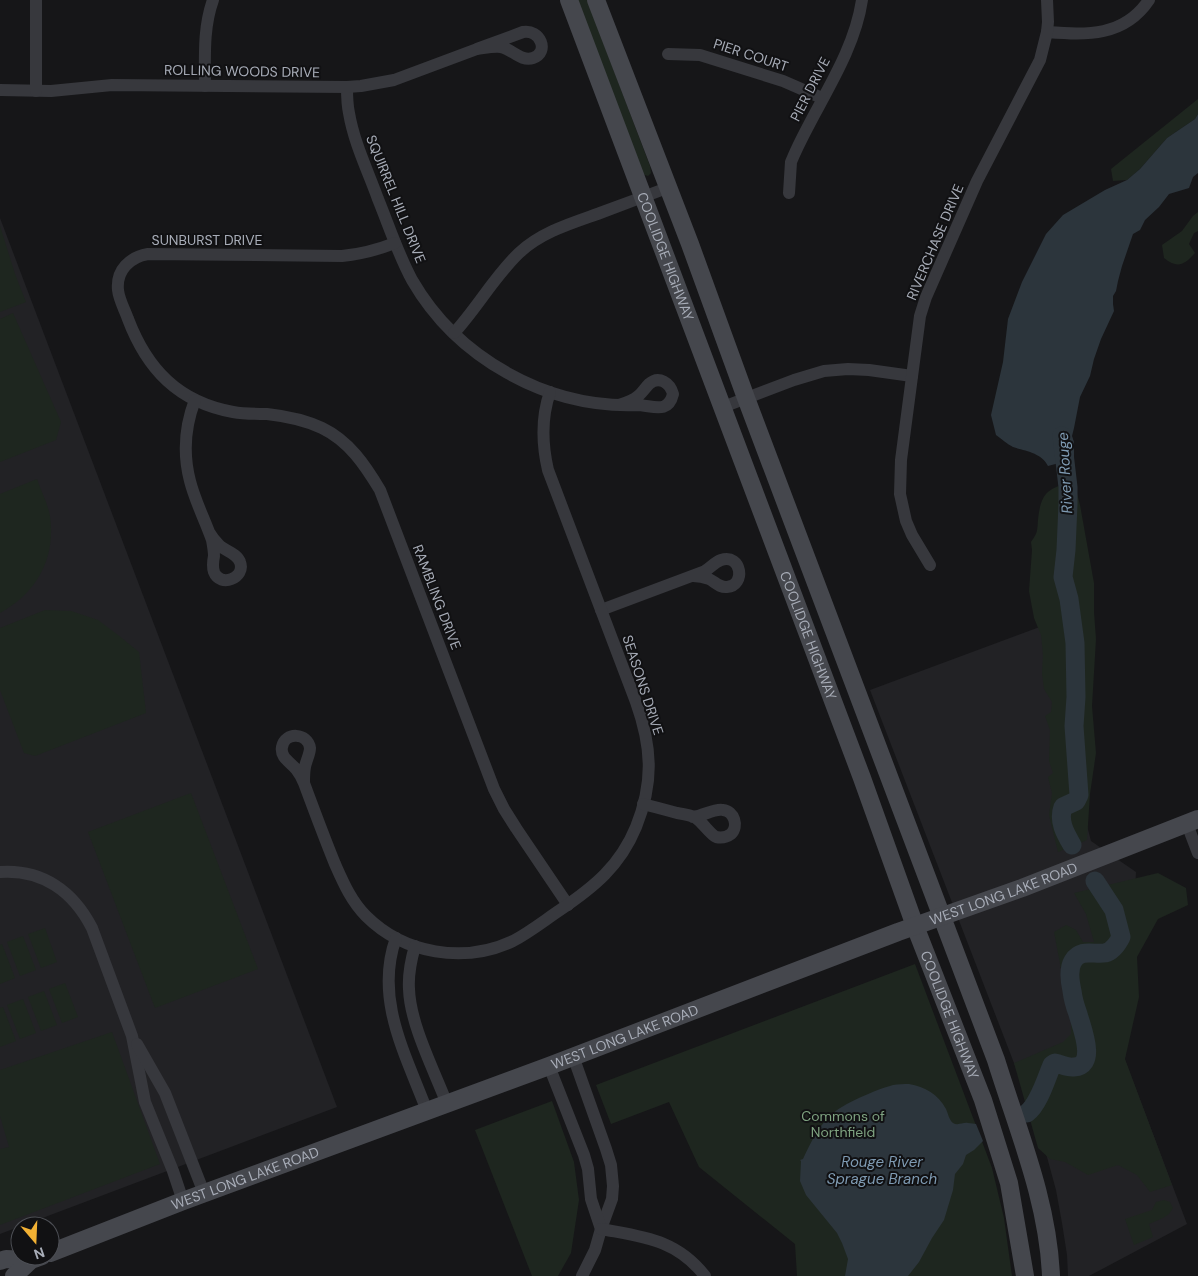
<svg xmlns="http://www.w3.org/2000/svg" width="1198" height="1276" font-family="'DM Sans',sans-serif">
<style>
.built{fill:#222225}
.green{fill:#1e261f}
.water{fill:#2c353c}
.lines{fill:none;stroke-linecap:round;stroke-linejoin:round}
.river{stroke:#2c353c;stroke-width:19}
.minor{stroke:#37383d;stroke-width:12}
.secondary{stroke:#45474d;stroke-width:18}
.labels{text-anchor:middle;stroke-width:4;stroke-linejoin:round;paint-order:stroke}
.street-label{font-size:14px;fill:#a8adb8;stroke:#111113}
.park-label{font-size:14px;fill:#7fa381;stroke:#111113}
.water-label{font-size:15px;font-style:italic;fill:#7f9bb3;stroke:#111113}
</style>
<rect width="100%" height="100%" fill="#161618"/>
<!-- built -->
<g class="built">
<path d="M 0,218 L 337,1107 L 0,1234 Z"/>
<path d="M 1072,615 L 1079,795 L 1091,841 L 1136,872 L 1125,1060 L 1187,1224 L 1089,1276 L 1068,1276 L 1067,1255 L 1062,1223 L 1056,1190 L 1047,1157 L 1014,1063 L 870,690 Z"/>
</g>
<!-- green -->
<g class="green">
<path d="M 576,0 L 587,0 L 650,166 L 651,173 L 648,176 L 642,174 Z"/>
<path d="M 1198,99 L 1198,114 L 1195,119 L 1167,138 L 1140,169 L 1127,180 L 1113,181 L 1111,169 Z"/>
<path d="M 1198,212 L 1198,231 L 1194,233 L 1189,244 L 1195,253 C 1184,265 1178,269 1164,258 L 1162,245 L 1182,231 L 1193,216 Z"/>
<path d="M 0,226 L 15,274 L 26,302 L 0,312 Z"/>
<path d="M 13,313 L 61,422 L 56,440 L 0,462 L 0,319 Z"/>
<path d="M 37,479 C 41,491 48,504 50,516 C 56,558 37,593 0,613 L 0,494 Z"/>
<path d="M 1074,481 L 1080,505 L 1094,583 L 1094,612 L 1096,639 L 1092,706 L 1096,753 L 1090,794 L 1087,840 L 1058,852 L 1049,815 L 1052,793 L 1048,777 L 1053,773 L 1049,761 L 1050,730 L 1045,716 L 1051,712 L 1052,702 L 1044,689 L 1042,674 L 1043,655 L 1041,635 L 1034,618 L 1029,591 L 1032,550 L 1031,542 C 1038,532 1037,532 1038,520 C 1041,491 1048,489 1074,481 Z"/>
<path d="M 45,610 L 71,611 L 98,620 L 118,635 L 139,652 L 146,713 L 35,756 L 24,753 L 0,690 L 0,628 Z"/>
<path d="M 191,793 L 258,969 L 155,1008 L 88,832 Z"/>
<path d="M 1158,873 L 1186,888 L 1188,905 L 1158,919 L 1137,957 L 1139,997 L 1125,1059 L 1172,1185 L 1150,1192 L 1137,1175 L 1118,1165 L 1088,1175 L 1065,1162 L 1050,1159 L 1038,1148 L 1014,1063 L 1063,1042 L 1071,1034 L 1071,1021 L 1054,932 L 1066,925 L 1076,930 L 1083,942 L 1094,942 L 1086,914 L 1074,893 Z"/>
<path d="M 45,928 L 57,962 L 41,968 L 28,934 Z"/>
<path d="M 23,936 L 36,970 L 20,976 L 7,942 Z"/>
<path d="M 2,944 L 15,978 L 0,984 L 0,945 Z"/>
<path d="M 915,964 L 992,1168 L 1004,1218 L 1012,1276 L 797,1276 L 795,1244 L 699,1167 L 669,1102 L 611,1124 L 596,1085 Z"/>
<path d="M 65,983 L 78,1017 L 62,1023 L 49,989 Z"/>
<path d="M 44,991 L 57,1025 L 41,1031 L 28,997 Z"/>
<path d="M 23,999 L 36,1033 L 20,1039 L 7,1005 Z"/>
<path d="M 3,1007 L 16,1041 L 0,1047 L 0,1008 Z"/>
<path d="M 112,1032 L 160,1164 L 0,1225 L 0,1149 L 9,1147 L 0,1116 L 0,1070 Z"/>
<path d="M 552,1101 L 574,1162 L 579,1200 L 571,1253 L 558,1276 L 532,1276 L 475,1130 Z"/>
<path d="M 1164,1200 L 1170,1202 L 1173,1208 L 1169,1214 L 1163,1218 L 1149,1224 L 1153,1237 L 1134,1245 L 1125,1219 L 1152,1210 L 1156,1202 Z"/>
</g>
<!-- water -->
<g class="water">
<path d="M 1198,114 L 1198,173 L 1193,177 L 1189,188 L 1169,194 L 1159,207 L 1145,220 L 1140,230 L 1133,234 L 1122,266 L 1118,281 L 1116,291 L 1113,296 L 1113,304 L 1114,311 L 1101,339 L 1094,359 L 1090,376 L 1080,397 L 1074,428 L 1072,436 L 1074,442 L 1074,459 L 1048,466 C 1042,453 1026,451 1013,447 C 1007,444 1002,439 996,435 L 991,415 L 1003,362 L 1008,319 L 1022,282 L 1046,234 L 1063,215 L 1105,190 L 1127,180 L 1140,169 L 1167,138 L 1195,119 Z"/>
<path d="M 909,1084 C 925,1087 938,1094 946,1109 C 948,1113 949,1120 953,1123 C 958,1126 963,1122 968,1123 C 971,1123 974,1124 976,1124 L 983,1141 L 974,1150 L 966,1155 L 963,1164 L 955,1174 L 953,1190 L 944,1220 L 932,1238 L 919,1262 L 908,1276 L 845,1276 L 848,1259 L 842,1243 L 837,1233 L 806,1195 L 800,1181 L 801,1161 L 800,1160 L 803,1159 C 810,1144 818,1127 830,1116 C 841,1104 878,1089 893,1085 C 898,1084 904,1084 909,1084 Z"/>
</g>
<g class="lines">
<!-- river -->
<g class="river">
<path d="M 1062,436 L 1068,487 L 1068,504 L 1066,550 L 1063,577 L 1069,599 L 1075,643 L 1076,697 L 1074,726 L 1079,795 L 1076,801 L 1063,807 C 1058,821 1065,833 1072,845"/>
<path d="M 1027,1113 C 1039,1104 1046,1079 1052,1065 L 1055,1063 C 1061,1064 1067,1068 1074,1067 C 1098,1066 1081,1026 1078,1014 C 1075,1006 1073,999 1072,991 C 1070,982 1068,969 1073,961 C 1081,948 1094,955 1105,953 C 1113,951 1118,943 1121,937 L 1114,910 L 1095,881"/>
</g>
<!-- minor -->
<g class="minor">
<path d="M 1047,32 C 1087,35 1124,37 1149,0"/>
<path d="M 668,54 L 700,55 L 783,81 L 822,98"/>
<path d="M 205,86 C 205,57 203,28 213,0"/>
<path d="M 347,87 C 347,95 347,104 349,113 C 354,143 368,171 378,199 C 389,226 398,254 412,280 C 457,358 546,408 636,405 C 652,405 668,415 673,394 C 670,383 659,375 649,384 C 645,388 642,393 638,396 C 632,401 625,403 619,405"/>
<path d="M 0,90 L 51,91 L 112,85 L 347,87 L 361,86 L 394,80 L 477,49 C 485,48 493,46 501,47 C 512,49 521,62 533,58 C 550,52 540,29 523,32 L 477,49"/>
<path d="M 36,91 L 36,0"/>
<path d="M 789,193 L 791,162 L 794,155 C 816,105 854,55 862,0"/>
<path d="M 395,243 C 377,250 361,254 342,256 L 148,254 C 130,257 116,270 118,290 C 119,300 125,310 128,319 C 147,369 178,402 233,412 C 244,414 256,414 267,414 C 285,416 305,420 322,428 C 349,441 365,465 380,490 L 494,789 L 504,809 L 516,828 L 568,905"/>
<path d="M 454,333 C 477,308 494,277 519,253 C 541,232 572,223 600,213 C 622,205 645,196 667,188"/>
<path d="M 195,400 C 185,426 183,454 190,481 C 195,501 205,520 212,540 C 213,546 214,551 214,556 C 213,561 212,566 214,572 C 220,588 246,578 240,562 C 237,553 225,551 219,545 C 215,541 212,537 209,532"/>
<path d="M 723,407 L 794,380 L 824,371 L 848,369 L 869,370 L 912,376"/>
<path d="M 930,565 L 912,535 L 906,521 L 900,494 L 901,460 L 920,316 L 926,297 L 977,181 L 1040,60 L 1047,32 L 1048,22 L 1047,0"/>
<path d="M 601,610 L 705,571 C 710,568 715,562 721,560 C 742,553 746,586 727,587 C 720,588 715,582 709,579 C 704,577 699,576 693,576"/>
<path d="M 304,783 C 302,778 299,773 296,769 C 290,762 280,757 282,747 C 285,731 308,733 310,748 C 310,754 306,761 305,767 C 304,772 304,777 304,783 C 314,810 324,837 335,864 C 343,882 351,901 366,916 C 404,954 464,964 513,941 C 530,932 545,920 560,910 C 594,887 620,866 636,827 C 654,782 652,747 636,702 L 548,470 C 542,444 541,418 550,392"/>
<path d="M 643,804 C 655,807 666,810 677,813 C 684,814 691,815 696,818 C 703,823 710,834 716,837 C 721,838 727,837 731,834 C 739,826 734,811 723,810 C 715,808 703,816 693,817"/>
<path d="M 1187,824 L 1198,853"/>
<path d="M 0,872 C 42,869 73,891 92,928 L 132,1036 L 145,1102 L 173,1171 L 183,1201"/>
<path d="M 396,938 C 374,999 406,1055 427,1111"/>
<path d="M 415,946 C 411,960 408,974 409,989 C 410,1024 434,1070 447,1104"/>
<path d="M 137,1044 L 165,1093 L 204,1193"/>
<path d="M 573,1056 L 606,1149 L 611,1165 L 613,1186 L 612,1199 L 601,1229 L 595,1250 L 582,1276"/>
<path d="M 549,1066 L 584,1155 L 588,1169 L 591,1199 L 601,1229"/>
<path d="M 601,1229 C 643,1237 676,1239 705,1276"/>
</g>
<!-- secondary -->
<g class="secondary">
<path id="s1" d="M 569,0 L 862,778 L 915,926 L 983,1100 L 1009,1183 L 1025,1276"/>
<path d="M 596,0 L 690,244 L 746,398 L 996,1060 C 1018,1131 1048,1201 1051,1276"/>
<path id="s2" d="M 50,1253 L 183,1201 L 549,1066 L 898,932 L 1022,888 L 1198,819"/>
<path d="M 0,1261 L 6,1259 L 31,1260"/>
<path d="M 14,1276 L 31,1260 L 42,1256"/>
</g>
</g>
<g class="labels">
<!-- street labels -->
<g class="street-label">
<text transform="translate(751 55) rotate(18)" y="5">PIER COURT</text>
<text transform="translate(242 71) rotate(1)" y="5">ROLLING WOODS DRIVE</text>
<text transform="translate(810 89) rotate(-63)" y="5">PIER DRIVE</text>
<text transform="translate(396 199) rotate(68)" y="5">SQUIRREL HILL DRIVE</text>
<text x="207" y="245">SUNBURST DRIVE</text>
<text transform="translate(935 242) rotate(-67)" y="5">RIVERCHASE DRIVE</text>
<text dy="5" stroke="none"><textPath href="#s1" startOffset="274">COOLIDGE HIGHWAY</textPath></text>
<text transform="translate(437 597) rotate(69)" y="5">RAMBLING DRIVE</text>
<text dy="5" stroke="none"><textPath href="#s1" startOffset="679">COOLIDGE HIGHWAY</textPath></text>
<text transform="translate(643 685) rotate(72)" y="5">SEASONS DRIVE</text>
<text dy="5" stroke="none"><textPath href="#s2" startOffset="1019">WEST LONG LAKE ROAD</textPath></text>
<text dy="5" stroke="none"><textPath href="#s1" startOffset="1084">COOLIDGE HIGHWAY</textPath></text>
<text dy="5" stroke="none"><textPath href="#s2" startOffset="614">WEST LONG LAKE ROAD</textPath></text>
<text dy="5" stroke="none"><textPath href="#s2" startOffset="209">WEST LONG LAKE ROAD</textPath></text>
</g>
<!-- park labels -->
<g class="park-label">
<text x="843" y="1121">Commons of<tspan x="843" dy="16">Northfield</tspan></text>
</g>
<!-- water labels -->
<g class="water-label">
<text transform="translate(1065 473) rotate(-93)" y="5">River Rouge</text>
<text x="882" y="1167">Rouge River<tspan x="882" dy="17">Sprague Branch</tspan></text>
</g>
</g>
<!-- north arrow -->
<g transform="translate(35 1241) rotate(161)"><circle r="24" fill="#111113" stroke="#4d4f55"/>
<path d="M0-4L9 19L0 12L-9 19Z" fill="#f2b134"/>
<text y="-8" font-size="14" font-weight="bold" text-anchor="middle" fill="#a8adb8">N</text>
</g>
</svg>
